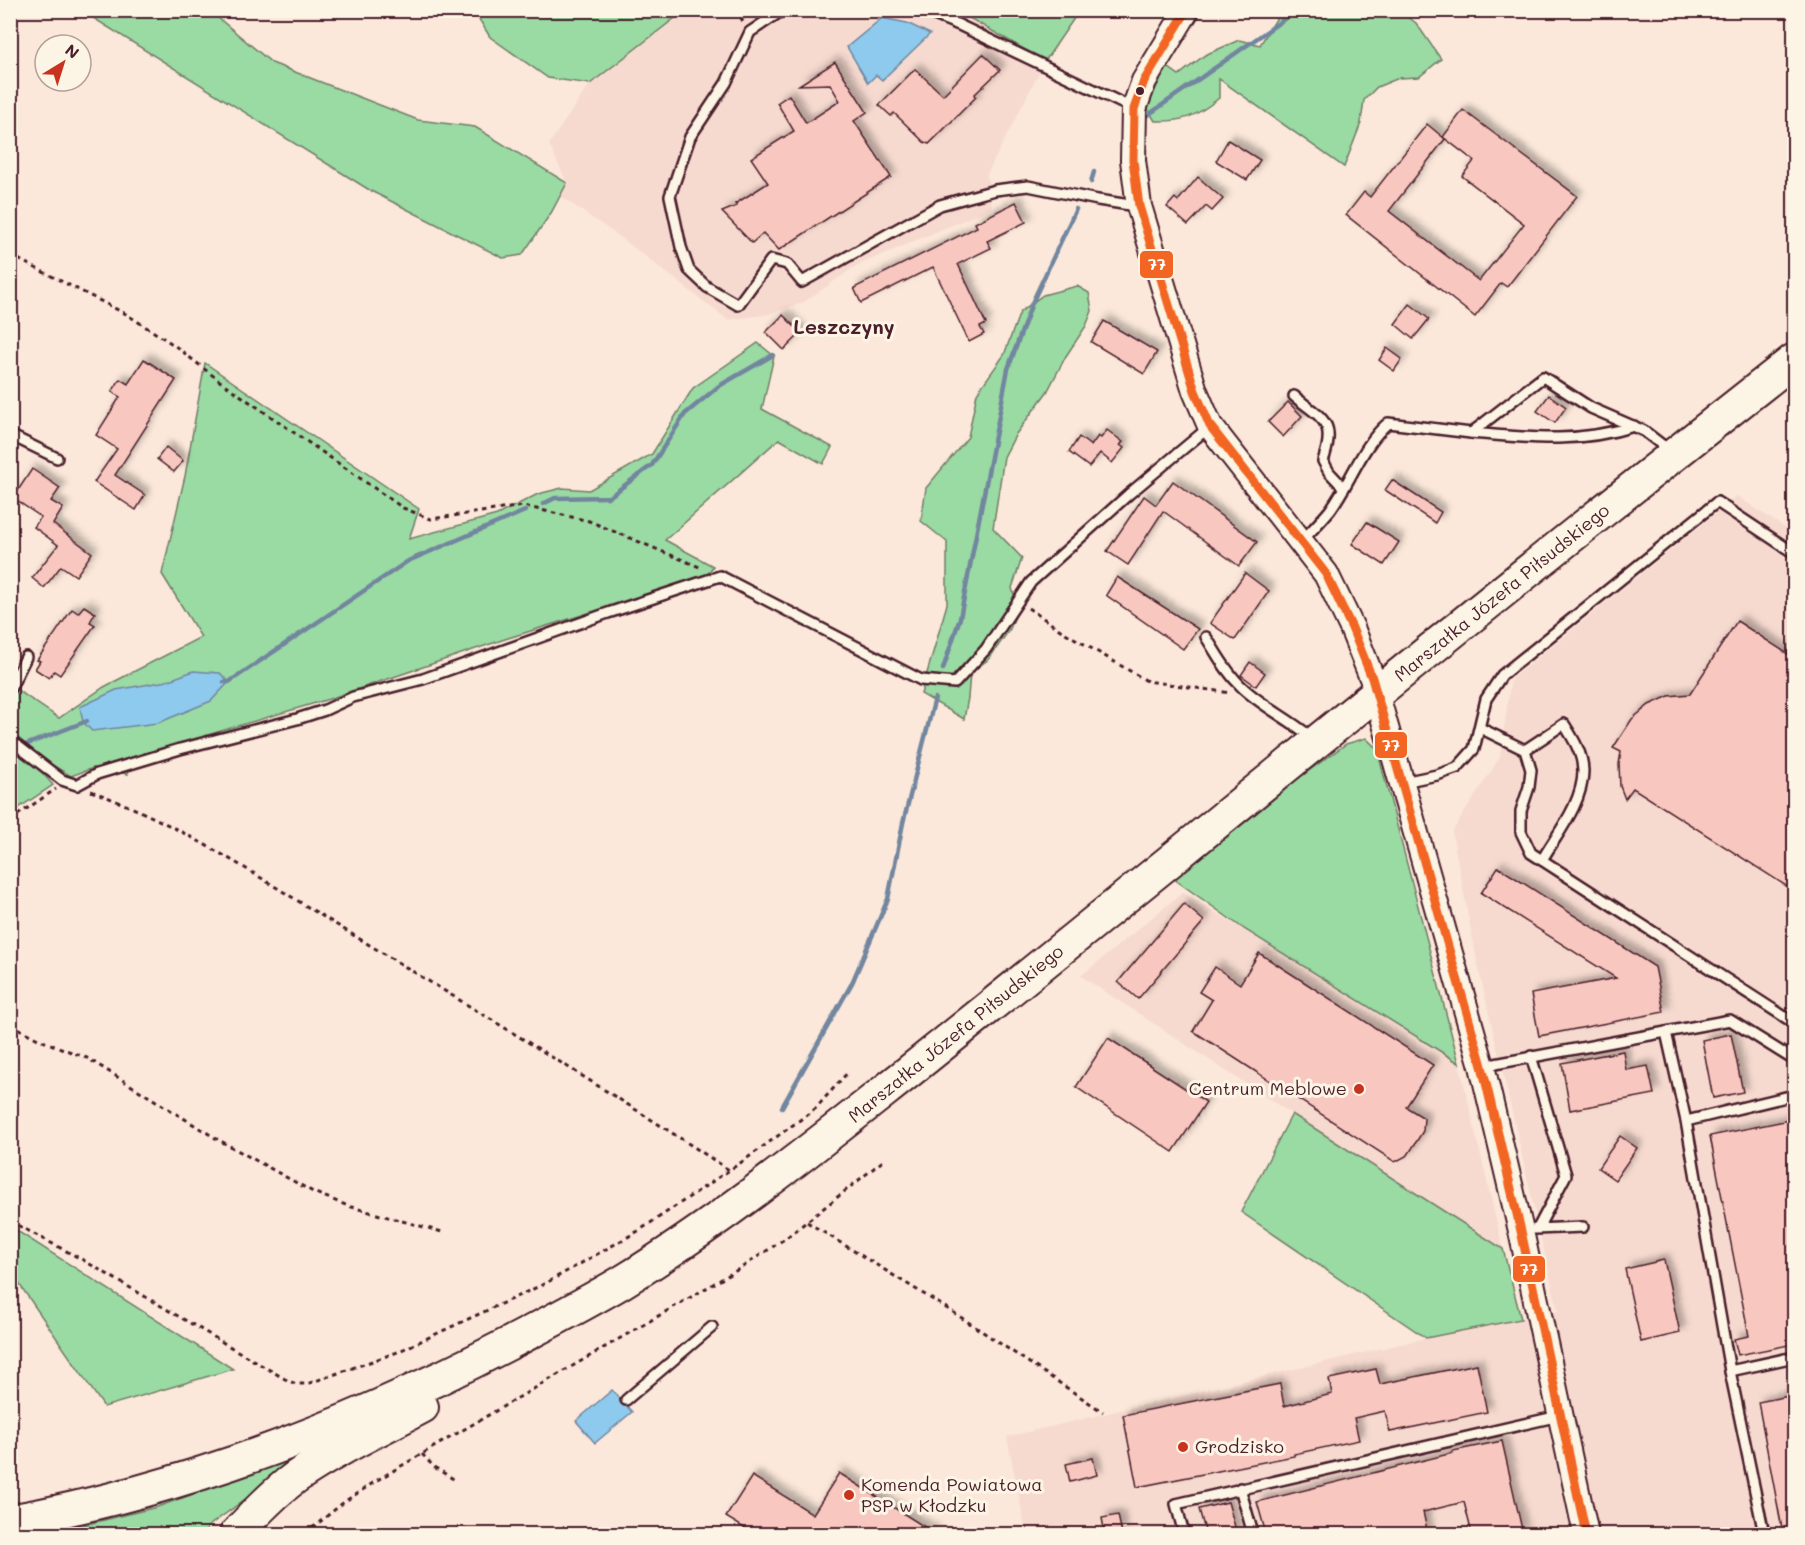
<svg xmlns="http://www.w3.org/2000/svg" width="1805" height="1545" font-family="Mali,sans-serif">
<style>
.built{fill:#f6dacf}
.green{fill:#9adaa3;stroke:#727c67;stroke-width:1.5}
.water{fill:#8dcaed;stroke:#72869f;stroke-width:1.5}
.lines{fill:none;stroke-linecap:round;stroke-linejoin:round}
.stream{stroke:#72869f;stroke-width:4.5}
.building{fill:#f8c8c0;stroke:#4a1f2b;stroke-width:1.5;filter:url(#shadow)}
.lane-casing{stroke:#4a1f2b;stroke-width:14}
.secondary-casing{stroke:#4a1f2b;stroke-width:28}
.highway-casing{stroke:#4a1f2b;stroke-width:36}
.path{stroke:#4a1f2b;stroke-width:3;stroke-dasharray:4.5 4.5;stroke-linecap:butt}
.lane{stroke:#fcf5e5;stroke-width:9}
.secondary{stroke:#fcf5e5;stroke-width:24}
.highway{stroke:#fcf5e5;stroke-width:32}
.bus-1-casing{stroke:#fcf5e5;stroke-width:14}
.bus-1{stroke:#f26522;stroke-width:9}
.bus-dot{fill:#4a1f2b;stroke:#fcf5e5;stroke-width:2}
.poi-dot{fill:#c8321e;stroke:#fcf5e5;stroke-width:2}
.labels{text-anchor:middle;stroke-width:6;stroke-linejoin:round;paint-order:stroke}
.street-label{font-size:18px;fill:#4a1f2b;stroke:#fcf5e5}
.poi-label{font-size:18px;fill:#4a1f2b;stroke:#fcf5e5;text-anchor:start}
.neighbourhood-label{font-size:20px;font-weight:bold;fill:#4a1f2b;stroke:#fcf5e5}
.line-badge{stroke:#fcf5e5;stroke-width:2}
.badge-label{font-size:16px;text-anchor:middle;font-weight:bold;fill:#fff}
</style>
<defs>
<filter id="shadow"><feDropShadow dx="5.5" dy="-5.5" stdDeviation="3" flood-color="#0004"/></filter>
</defs>
<rect width="100%" height="100%" fill="#fbe8da"/>
<filter id="ink" filterUnits="userSpaceOnUse"><feTurbulence type="fractalNoise" baseFrequency=".0167" numOctaves="2"/><feDisplacementMap in="SourceGraphic" scale="12" xChannelSelector="R" yChannelSelector="G"/><feConvolveMatrix kernelMatrix="1 2 1 2 8 2 1 2 1" color-interpolation-filters="sRGB"/></filter>
<g filter="url(#ink)">
<!-- built -->
<g class="built">
<path d="M 684,11 L 957,11 L 1045,61 L 987,174 L 992,208 L 856,266 L 804,302 L 770,314 L 728,320 L 620,237 L 560,196 L 567,183 L 549,144 L 590,84 Z"/>
<path d="M 1737,496 L 1794,534 L 1794,1534 L 1031,1534 L 1026,1531 L 1007,1437 L 1426,1338 L 1558,1311 L 1477,962 L 1452,832 L 1500,757 L 1511,679 Z"/>
<path d="M 1183,892 L 1459,1063 L 1503,1249 L 1292,1114 L 1081,976 Z"/>
</g>
<!-- green -->
<g class="green">
<path d="M 82,11 L 210,11 L 272,63 L 418,120 L 475,127 L 567,183 L 551,213 L 522,255 L 503,258 L 371,191 Z"/>
<path d="M 474,11 L 684,11 L 590,84 L 548,78 L 490,37 Z"/>
<path d="M 957,11 L 1079,11 L 1045,61 Z"/>
<path d="M 1281,11 L 1400,11 L 1416,23 L 1441,59 L 1419,77 L 1399,78 L 1377,87 L 1364,100 L 1361,123 L 1344,167 L 1219,79 L 1219,98 C 1197,116 1184,122 1155,121 L 1147,108 L 1166,66 L 1179,75 L 1205,55 L 1239,40 L 1260,45 Z"/>
<path d="M 1077,286 L 1089,293 L 1092,311 L 1086,326 L 1066,356 L 1047,392 L 1016,434 L 1004,457 L 993,528 L 1022,558 L 1012,588 L 1018,609 L 1010,629 L 989,659 L 970,673 L 968,698 L 964,719 L 921,694 L 947,604 L 947,542 L 921,521 L 926,488 L 968,437 L 977,393 L 1004,355 L 1020,312 L 1043,295 Z"/>
<path d="M 758,343 L 774,356 L 762,409 L 832,447 L 823,464 L 779,439 L 665,540 L 713,566 L 707,576 L 505,639 L 329,699 L 126,759 L 128,774 L 93,768 L 71,776 L 47,762 L 39,769 L 53,785 L 11,813 L 11,691 L 14,688 L 59,718 L 104,687 L 201,637 L 162,574 L 185,476 L 205,363 L 419,509 L 409,539 L 497,515 L 538,494 L 562,488 L 589,490 L 652,454 L 693,388 Z"/>
<path d="M 1366,738 L 1377,749 L 1459,1063 L 1244,929 L 1174,879 L 1275,795 L 1346,744 Z"/>
<path d="M 1292,1114 L 1503,1249 L 1521,1319 L 1426,1338 L 1241,1212 Z"/>
<path d="M 10,1227 L 11,1227 L 233,1369 L 104,1407 L 11,1272 Z"/>
<path d="M 309,1453 L 210,1525 L 203,1534 L 47,1534 L 157,1507 Z"/>
</g>
<!-- water -->
<g class="water">
<path d="M 882,18 L 907,23 L 930,34 L 882,80 L 876,75 L 868,83 L 847,47 Z"/>
<path d="M 193,671 L 220,673 L 229,682 L 211,701 L 158,723 L 92,731 L 83,722 L 80,707 L 116,690 L 167,681 Z"/>
<path d="M 612,1390 L 632,1412 L 595,1443 L 576,1421 Z"/>
</g>
<g class="lines">
<!-- stream -->
<g class="stream">
<path d="M 1148,115 L 1297,10"/>
<path d="M 1091,182 L 1094,172"/>
<path d="M 543,504 L 555,498 L 609,497 L 652,465 L 685,414 L 719,386 L 773,355"/>
<path d="M 943,669 L 960,618 L 1008,369 L 1032,303 L 1076,209"/>
<path d="M 224,682 L 229,682 L 408,561 L 525,511"/>
<path d="M 25,745 L 87,721"/>
<path d="M 10,751 L 11,751"/>
<path d="M 782,1107 L 852,983 L 888,899 L 903,823 L 935,698"/>
</g>
</g>
<!-- building -->
<g class="building">
<path d="M 983,54 L 1000,70 L 974,95 L 976,97 L 929,144 L 924,142 L 894,113 L 891,116 L 879,105 L 915,69 L 943,95 Z"/>
<path d="M 835,62 L 867,112 L 854,121 L 891,177 L 779,250 L 763,233 L 752,243 L 722,212 L 737,206 L 735,204 L 768,183 L 751,158 L 794,131 L 777,103 L 789,95 L 806,123 L 840,101 L 830,84 L 799,85 Z"/>
<path d="M 1463,110 L 1577,196 L 1507,287 L 1501,283 L 1475,317 L 1346,215 L 1364,192 L 1370,197 L 1427,124 L 1445,139 L 1389,211 L 1479,281 L 1524,224 L 1462,176 L 1474,161 L 1443,137 Z"/>
<path d="M 1228,140 L 1260,160 L 1247,180 L 1216,161 Z"/>
<path d="M 1198,177 L 1223,199 L 1212,211 L 1206,206 L 1188,225 L 1167,207 L 1175,198 L 1178,201 Z"/>
<path d="M 1016,202 L 1026,222 L 987,241 L 991,248 L 958,264 L 986,324 L 980,327 L 984,334 L 969,342 L 933,267 L 861,303 L 854,288 L 977,227 L 975,223 Z"/>
<path d="M 1410,304 L 1429,319 L 1413,339 L 1395,324 Z"/>
<path d="M 783,315 L 801,333 L 784,350 L 766,332 Z"/>
<path d="M 1104,321 L 1157,352 L 1144,374 L 1091,342 Z"/>
<path d="M 1387,348 L 1402,359 L 1394,371 L 1379,360 Z"/>
<path d="M 144,359 L 176,380 L 115,475 L 145,495 L 136,510 L 94,482 L 117,449 L 96,435 L 120,397 L 112,392 L 120,379 L 128,384 Z"/>
<path d="M 1549,395 L 1566,407 L 1555,423 L 1537,411 Z"/>
<path d="M 1288,402 L 1302,416 L 1283,437 L 1268,422 Z"/>
<path d="M 1107,430 L 1123,442 L 1120,445 L 1124,448 L 1112,463 L 1100,453 L 1089,467 L 1069,452 L 1079,437 L 1091,446 L 1098,436 L 1101,438 Z"/>
<path d="M 166,447 L 183,461 L 174,472 L 157,459 Z"/>
<path d="M 32,469 L 60,488 L 51,501 L 63,508 L 53,524 L 92,553 L 76,576 L 61,566 L 44,588 L 32,578 L 58,545 L 34,527 L 41,517 L 13,498 Z"/>
<path d="M 1392,480 L 1441,512 L 1435,523 L 1385,490 Z"/>
<path d="M 1173,481 L 1257,542 L 1239,566 L 1163,511 L 1128,565 L 1107,551 L 1144,496 L 1156,505 Z"/>
<path d="M 1367,522 L 1399,542 L 1384,565 L 1352,544 Z"/>
<path d="M 1245,573 L 1269,591 L 1235,640 L 1210,623 Z"/>
<path d="M 1117,577 L 1198,629 L 1183,649 L 1106,595 Z"/>
<path d="M 84,606 L 95,613 L 90,622 L 95,625 L 60,675 L 54,671 L 49,678 L 35,669 L 40,661 L 37,660 L 72,609 L 78,613 Z"/>
<path d="M 1737,621 L 1794,658 L 1794,891 L 1633,788 L 1625,799 L 1620,786 L 1619,764 L 1621,752 L 1613,748 L 1632,719 L 1649,705 L 1669,696 L 1690,694 Z"/>
<path d="M 1250,662 L 1265,673 L 1256,686 L 1241,675 Z"/>
<path d="M 1498,867 L 1655,967 L 1664,1012 L 1539,1036 L 1531,994 L 1616,978 L 1481,893 Z"/>
<path d="M 1184,904 L 1204,921 L 1138,999 L 1118,982 Z"/>
<path d="M 1259,953 L 1433,1065 L 1406,1107 L 1424,1118 L 1423,1131 L 1408,1155 L 1395,1162 L 1193,1031 L 1212,1000 L 1199,992 L 1215,967 L 1240,984 Z"/>
<path d="M 1731,1034 L 1743,1092 L 1713,1098 L 1702,1040 Z"/>
<path d="M 1108,1038 L 1206,1102 L 1173,1152 L 1076,1087 Z"/>
<path d="M 1623,1051 L 1626,1070 L 1648,1066 L 1654,1094 L 1570,1110 L 1562,1063 Z"/>
<path d="M 1794,1119 L 1794,1344 L 1738,1355 L 1734,1339 L 1749,1336 L 1710,1136 Z"/>
<path d="M 1620,1136 L 1637,1148 L 1615,1180 L 1598,1168 Z"/>
<path d="M 1664,1260 L 1680,1333 L 1641,1342 L 1625,1269 Z"/>
<path d="M 1477,1364 L 1487,1412 L 1390,1432 L 1385,1411 L 1354,1418 L 1359,1440 L 1294,1454 L 1294,1456 L 1137,1487 L 1123,1415 L 1280,1384 L 1284,1406 L 1332,1394 L 1329,1379 L 1376,1369 L 1380,1384 Z"/>
<path d="M 1794,1395 L 1794,1534 L 1783,1534 L 1758,1402 Z"/>
<path d="M 1502,1441 L 1523,1534 L 1472,1534 L 1464,1502 L 1423,1512 L 1428,1534 L 1266,1534 L 1257,1502 L 1453,1453 L 1453,1451 Z"/>
<path d="M 1093,1458 L 1097,1475 L 1070,1482 L 1066,1464 Z"/>
<path d="M 839,1473 L 936,1534 L 754,1534 L 726,1517 L 752,1476 L 813,1514 Z"/>
<path d="M 1228,1502 L 1237,1534 L 1206,1534 L 1199,1509 Z"/>
<path d="M 1118,1515 L 1122,1534 L 1105,1534 L 1102,1518 Z"/>
</g>
<g class="lines">
<defs>
<g id="lane">
<path d="M 783,10 L 750,32 L 726,83 L 690,137 L 670,196 L 681,247 L 689,270 L 707,287 L 738,305 L 771,260 L 787,264 L 802,282 L 940,205 L 995,190 L 1028,186 L 1098,200 L 1136,206"/>
<path d="M 922,10 L 959,25 L 1132,108"/>
<path d="M 1294,396 C 1322,419 1337,421 1323,461 L 1329,472 L 1344,488"/>
<path d="M 1471,433 C 1529,438 1577,444 1634,426"/>
<path d="M 10,435 L 57,458"/>
<path d="M 1301,542 C 1311,531 1321,521 1330,510 C 1351,482 1362,445 1388,423 L 1471,433 L 1543,377 L 1591,408 L 1644,431 L 1670,451"/>
<path d="M 1206,637 C 1217,654 1226,672 1241,686 C 1261,706 1290,719 1312,738"/>
<path d="M 10,689 L 26,657"/>
<path d="M 1480,728 L 1525,750 L 1531,770 L 1529,787 L 1521,811 L 1521,832 L 1531,853 L 1794,1023"/>
<path d="M 10,740 L 62,780 L 77,785 L 97,774 L 180,749 L 297,719 L 325,710 L 353,697 L 423,679 L 608,613 L 720,576 L 921,680 L 955,683 L 986,649 L 1031,582 L 1129,494 L 1208,428"/>
<path d="M 1525,750 L 1564,724 C 1573,738 1583,754 1583,771 C 1583,803 1557,834 1542,860"/>
<path d="M 1403,782 L 1437,775 L 1457,768 L 1474,749 L 1486,699 L 1502,675 L 1717,502 L 1794,553"/>
<path d="M 1666,1032 L 1686,1121 L 1730,1371 L 1764,1534"/>
<path d="M 1531,1056 L 1566,1175 L 1538,1228"/>
<path d="M 1484,1066 L 1730,1020 L 1794,1060"/>
<path d="M 1686,1121 L 1794,1095"/>
<path d="M 1535,1229 L 1583,1227"/>
<path d="M 1730,1371 L 1794,1357"/>
<path d="M 626,1400 L 712,1327"/>
<path d="M 1240,1488 L 1253,1534"/>
<path d="M 1184,1534 L 1176,1504 L 1559,1416"/>
</g>
<path id="secondary" d="M 1187,10 L 1144,81 L 1134,109 L 1133,160 L 1139,206 L 1195,391 L 1210,426 L 1326,574 L 1352,628 L 1372,678 L 1482,1066 L 1521,1231 L 1586,1534"/>
<g id="highway">
<path d="M 10,1521 C 184,1490 352,1425 508,1344 C 546,1324 585,1304 622,1282 C 720,1222 811,1149 901,1078 C 991,1006 1081,933 1170,861 C 1377,692 1585,524 1794,360"/>
<path d="M 236,1534 C 254,1514 274,1493 296,1477 C 335,1450 379,1430 422,1407"/>
</g>
</defs>
<!-- lane casing -->
<use href="#lane" class="lane-casing"/>
<!-- secondary casing -->
<use href="#secondary" class="secondary-casing"/>
<!-- highway casing -->
<use href="#highway" class="highway-casing"/>
<!-- path -->
<g class="path">
<path d="M 736,10 L 744,23"/>
<path d="M 10,255 L 126,314 L 174,345 L 221,382 L 403,508 L 431,519 L 523,506 L 589,521 L 702,568"/>
<path d="M 1028,608 L 1062,631 L 1147,681 L 1231,693"/>
<path d="M 91,791 C 182,824 263,880 345,930 C 474,1009 603,1087 729,1170"/>
<path d="M 10,820 L 56,789"/>
<path d="M 10,1024 L 40,1040 L 87,1058 L 217,1139 L 313,1192 L 348,1206 L 442,1232"/>
<path d="M 10,1221 L 83,1260 L 285,1379 L 296,1384 L 307,1384 L 395,1353 L 546,1283 L 640,1230 L 746,1159 L 815,1109 L 849,1071"/>
<path d="M 807,1222 L 956,1314 L 1103,1412"/>
<path d="M 422,1454 L 434,1467 L 455,1480"/>
<path d="M 305,1534 L 344,1502 L 379,1479 L 744,1266 L 786,1238 L 884,1160"/>
</g>
<!-- lane -->
<use href="#lane" class="lane"/>
<!-- secondary -->
<use href="#secondary" class="secondary"/>
<!-- highway -->
<use href="#highway" class="highway"/>
<defs>
<path id="bus-1" d="M 1187,10 L 1144,81 L 1134,109 L 1133,160 L 1139,206 L 1195,391 L 1210,426 L 1326,574 L 1352,628 L 1372,678 L 1482,1066 L 1521,1231 L 1586,1534"/>
</defs>
<!-- bus-1 casing -->
<use href="#bus-1" class="bus-1-casing"/>
<!-- bus-1 -->
<use href="#bus-1" class="bus-1"/>
</g>
</g>
<!-- markers -->
<circle class="bus-dot" cx="1140" cy="91" r="5"/>
<g class="poi-dot">
<circle cx="1359" cy="1089" r="6"/>
<circle cx="1183" cy="1447" r="6"/>
<circle cx="849" cy="1495" r="6"/>
</g>
<g class="labels">
<!-- street labels -->
<g class="street-label">
<text transform="translate(1502 593) rotate(-39)" y="6">Marszałka Józefa Piłsudskiego</text>
<text transform="translate(956 1034) rotate(-39)" y="6">Marszałka Józefa Piłsudskiego</text>
</g>
<!-- poi labels -->
<g class="poi-label">
<text x="1347" y="1095" text-anchor="end">Centrum Meblowe</text>
<text x="1195" y="1453">Grodzisko</text>
<text x="861" y="1491">Komenda Powiatowa<tspan x="861" dy="21">PSP w Kłodzku</tspan></text>
</g>
<!-- neighbourhood labels -->
<g class="neighbourhood-label">
<text x="844" y="334">Leszczyny</text>
</g>
</g>
<g class="line-badge">
<rect x="1139" y="250" width="35" height="29" rx="6" fill="#f26522"/>
<rect x="1374" y="731" width="34" height="28" rx="6" fill="#f26522"/>
<rect x="1512" y="1255" width="34" height="28" rx="6" fill="#f26522"/>
</g>
<g class="badge-label">
<text x="1157" y="270">77</text>
<text x="1391" y="751">77</text>
<text x="1529" y="1275">77</text>
</g>
<!-- margin -->
<rect width="1805" height="1545" fill="none" stroke="#fcf5e5" stroke-width="36"/>
<rect x="18" y="18" width="1769" height="1509" fill="none" stroke="#4a1f2b" stroke-width="2" filter="url(#ink)"/>
<!-- north arrow -->
<g transform="translate(63 63) rotate(38)"><circle r="28" fill="#fcf5e5" stroke="#b59f9b" stroke-width="1.5"/>
<path d="M0-4.5L10 22L0 15L-10 22Z" fill="#c8321e"/>
<text y="-9" font-size="16" font-weight="bold" text-anchor="middle" fill="#4a1f2b">N</text>
</g>
</svg>
